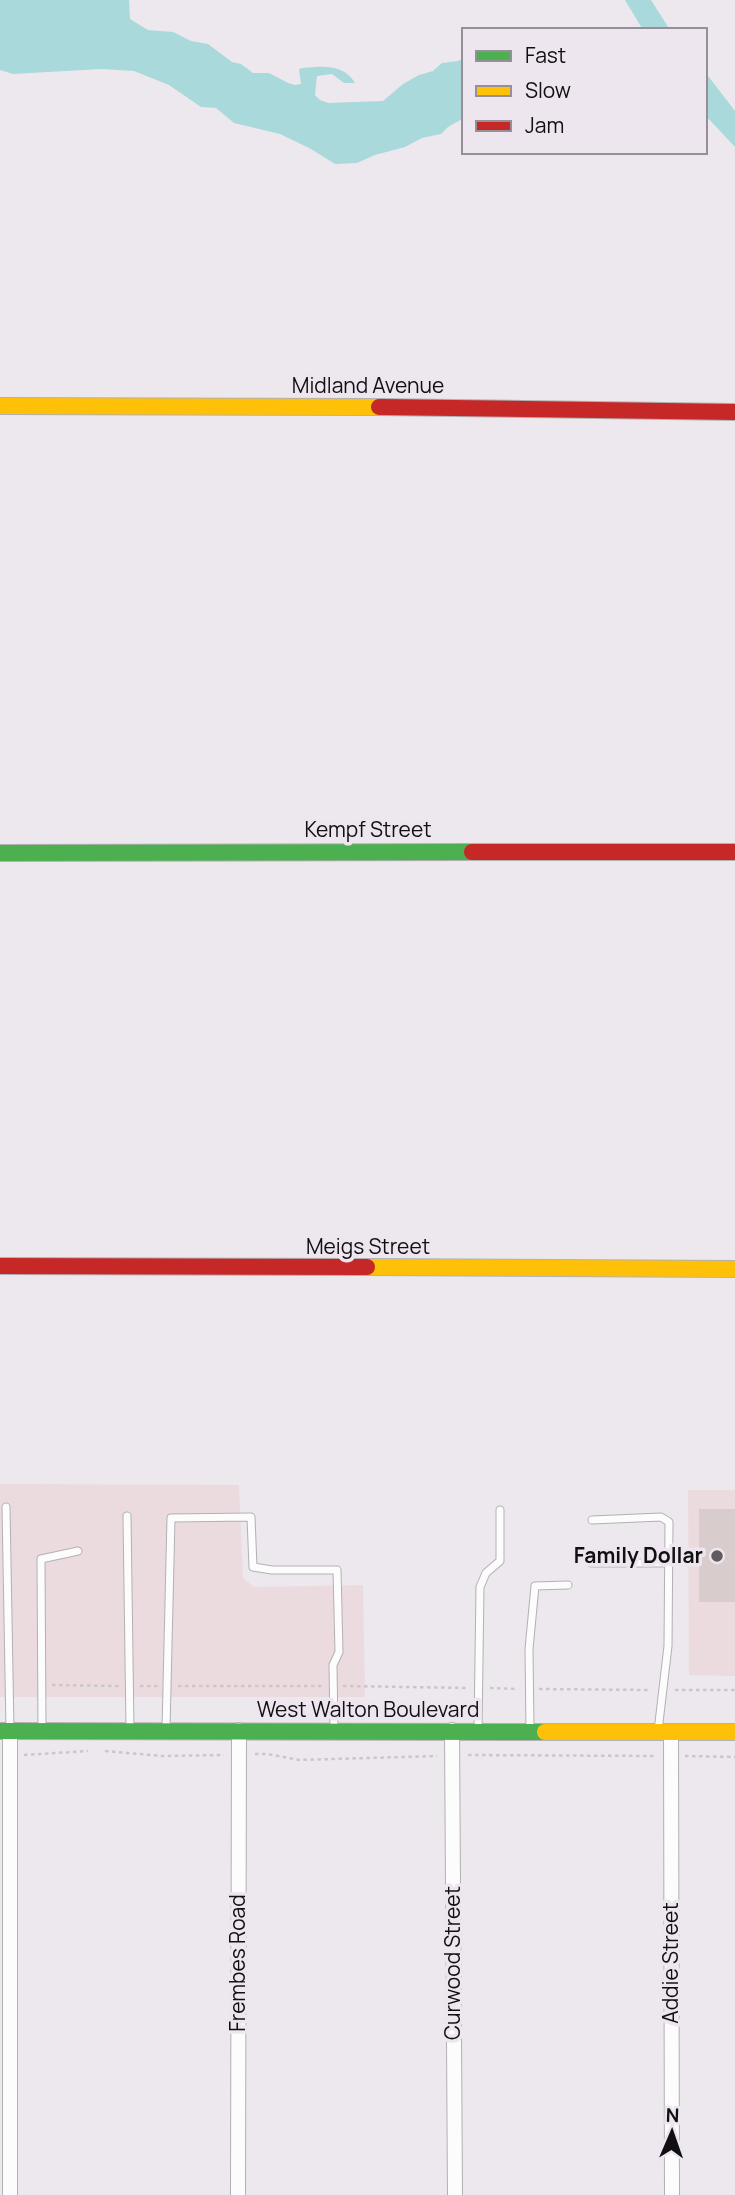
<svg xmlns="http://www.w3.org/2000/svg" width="735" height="2195" font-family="Manrope,sans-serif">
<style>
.commercial{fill:#ebdbdf}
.water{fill:#aad9db}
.building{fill:#d9cccc}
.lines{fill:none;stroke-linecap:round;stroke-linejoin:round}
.lane-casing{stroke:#b3b0b3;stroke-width:9}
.street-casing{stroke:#b3b0b3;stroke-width:16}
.fast-casing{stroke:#b3b0b3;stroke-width:18}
.slow-casing{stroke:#b3b0b3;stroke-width:18}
.jam-casing{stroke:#b3b0b3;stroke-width:18}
.path{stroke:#c9c7c9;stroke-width:2.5;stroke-dasharray:3.5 3.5;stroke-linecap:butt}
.lane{stroke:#fcfcfc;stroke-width:7}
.street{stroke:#fcfcfc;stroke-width:14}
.fast{stroke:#4caf50;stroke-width:16}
.slow{stroke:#ffc107;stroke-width:16}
.jam{stroke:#c62828;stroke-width:16}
.poi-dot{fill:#5e5b5f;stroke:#ede6ef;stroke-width:2.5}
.labels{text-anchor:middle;stroke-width:7;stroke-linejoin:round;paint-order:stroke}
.street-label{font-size:21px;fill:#120f12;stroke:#ede6ef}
.poi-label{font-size:21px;font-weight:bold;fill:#120f12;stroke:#ede6ef;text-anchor:end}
</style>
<rect width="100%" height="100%" fill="#ece8ed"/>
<!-- commercial -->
<g class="commercial">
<path d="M 0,1484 L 239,1485 L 243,1578 L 254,1587 L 363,1585 L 365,1697 L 0,1697 Z"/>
<path d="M 688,1490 L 735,1490 L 735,1676 L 689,1675 Z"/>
</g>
<!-- water -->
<g class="water">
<path d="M 0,0 L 129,0 L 130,19 L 148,30 L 173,32 L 191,41 L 208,44 L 232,62 L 241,64 L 253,73 L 269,73 L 288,83 L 295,85 L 301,84 L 299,69 L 303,68 C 323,66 344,64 355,83 L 344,83 L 332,74 L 317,76 L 315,95 L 320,100 L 328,103 L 383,101 L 403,84 L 419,75 L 433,71 L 442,63 L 458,61 L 464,58 L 464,118 L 448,127 L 441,134 L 422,138 L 405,147 L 375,155 L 357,163 L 335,164 L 311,149 L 280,134 L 234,123 L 216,108 L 201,107 L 169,85 L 134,71 L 101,69 L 13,74 L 0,70 Z"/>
<path d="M 625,0 L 651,0 L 670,30 L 643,30 Z"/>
<path d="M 705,72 L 735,111 L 735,147 L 705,115 Z"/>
</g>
<!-- building -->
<rect class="building" x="699" y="1509" width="36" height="93"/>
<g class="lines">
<defs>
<g id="lane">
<path d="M 6,1507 L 10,1730"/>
<path d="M 127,1516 L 130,1729"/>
<path d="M 592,1520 L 661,1517 L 669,1522 L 668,1646 L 658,1731"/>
<path d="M 591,1563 L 668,1563"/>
<path d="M 166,1729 L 171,1518 L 251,1517 L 253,1567 L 272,1570 L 337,1570 L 339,1652 L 333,1665 L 334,1730"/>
<path d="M 42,1730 L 41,1559 L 78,1551"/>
<path d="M 478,1730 L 480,1587 L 486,1573 L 500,1561 L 500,1510"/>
<path d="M 530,1730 L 529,1649 L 535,1586 L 568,1585"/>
</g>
<g id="street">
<path d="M 452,1730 L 455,2195"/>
<path d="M 10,1731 L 10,2195"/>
<path d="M 671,1732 L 672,2195"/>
<path d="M 238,2195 L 239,1730"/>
</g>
<g id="fast">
<path d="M 0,853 L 472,852"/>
<path d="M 0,1731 L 545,1732"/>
</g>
<g id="slow">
<path d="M 0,406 L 379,407"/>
<path d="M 367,1267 L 735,1269"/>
<path d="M 545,1732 L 735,1732"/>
</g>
<g id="jam">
<path d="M 379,407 L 735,412"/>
<path d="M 472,852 L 735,852"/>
<path d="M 0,1266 L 367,1267"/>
</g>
</defs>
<!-- lane casing -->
<use href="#lane" class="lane-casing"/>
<!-- street casing -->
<use href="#street" class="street-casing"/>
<!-- fast casing -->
<use href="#fast" class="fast-casing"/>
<!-- slow casing -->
<use href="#slow" class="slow-casing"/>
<!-- jam casing -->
<use href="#jam" class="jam-casing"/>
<!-- path -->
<g class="path">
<path d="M 52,1685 L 119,1686"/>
<path d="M 140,1686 L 158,1686"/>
<path d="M 178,1686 L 322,1686"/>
<path d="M 343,1686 L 469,1688"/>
<path d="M 490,1688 L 518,1689"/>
<path d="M 539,1689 L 651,1690"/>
<path d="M 675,1690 L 735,1690"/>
<path d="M 105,1751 L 162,1756 L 224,1755"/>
<path d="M 255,1754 L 268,1754 L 299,1760 L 437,1756"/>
<path d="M 24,1755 L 88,1751"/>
<path d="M 468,1755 L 657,1756"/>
<path d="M 685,1756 L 735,1757"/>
</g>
<!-- lane -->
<use href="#lane" class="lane"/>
<!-- street -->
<use href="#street" class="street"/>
<!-- fast -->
<use href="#fast" class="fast"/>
<!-- slow -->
<use href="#slow" class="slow"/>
<!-- jam -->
<use href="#jam" class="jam"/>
</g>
<!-- markers -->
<circle class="poi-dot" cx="717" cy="1556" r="7"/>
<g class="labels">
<!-- street labels -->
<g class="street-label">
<text x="368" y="393">Midland Avenue</text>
<text x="368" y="837">Kempf Street</text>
<text x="368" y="1254">Meigs Street</text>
<text x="368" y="1717">West Walton Boulevard</text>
<text transform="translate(238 1963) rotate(-90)" y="7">Frembes Road</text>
<text transform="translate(453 1963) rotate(-90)" y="7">Curwood Street</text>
<text transform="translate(671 1963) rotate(-90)" y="7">Addie Street</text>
</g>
<!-- poi labels -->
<g class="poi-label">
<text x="703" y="1563">Family Dollar</text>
</g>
</g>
<!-- legend -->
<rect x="462" y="28" width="245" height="126" fill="#ede6ef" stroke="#959097" stroke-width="2"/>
<rect x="476" y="51" width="35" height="10" fill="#4caf50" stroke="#959097" stroke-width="2"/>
<text x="525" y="63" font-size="21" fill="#120f12">Fast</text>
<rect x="476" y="86" width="35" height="10" fill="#ffc107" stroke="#959097" stroke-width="2"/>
<text x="525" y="98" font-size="21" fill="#120f12">Slow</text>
<rect x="476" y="121" width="35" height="10" fill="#c62828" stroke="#959097" stroke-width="2"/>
<text x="525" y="133" font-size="21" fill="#120f12">Jam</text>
<!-- north arrow -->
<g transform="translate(672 2132) rotate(2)" stroke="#ede6ef" stroke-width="5" paint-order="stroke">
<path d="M0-5L12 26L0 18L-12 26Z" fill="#120f12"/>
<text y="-10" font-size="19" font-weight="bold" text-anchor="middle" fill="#120f12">N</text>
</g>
</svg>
